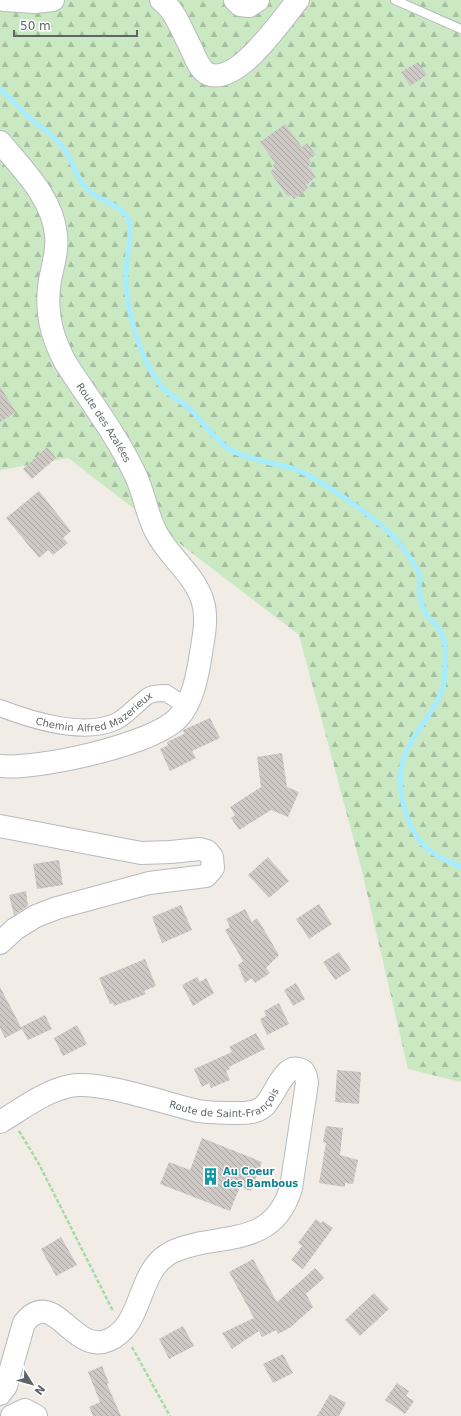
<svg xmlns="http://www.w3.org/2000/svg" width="461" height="1416" font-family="'DejaVu Sans',sans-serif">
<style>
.forest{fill:url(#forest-firs)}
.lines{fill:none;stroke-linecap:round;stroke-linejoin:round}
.stream{stroke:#a8ecff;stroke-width:5}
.building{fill:url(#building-back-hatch)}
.service-casing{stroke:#b4b8bb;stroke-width:10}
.minor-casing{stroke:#b4b8bb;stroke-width:18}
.secondary-casing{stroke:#b5bbbe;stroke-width:24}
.path{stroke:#a4dca6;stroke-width:2.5;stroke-dasharray:4 2;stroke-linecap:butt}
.service{stroke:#fff;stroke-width:8}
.minor{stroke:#fff;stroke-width:16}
.secondary{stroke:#fff;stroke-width:22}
.labels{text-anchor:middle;stroke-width:3;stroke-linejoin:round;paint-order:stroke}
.street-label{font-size:10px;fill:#5e6467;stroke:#fff}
.culture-label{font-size:10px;font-weight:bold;fill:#0d838f;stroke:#fff;text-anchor:start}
</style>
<defs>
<pattern id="forest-firs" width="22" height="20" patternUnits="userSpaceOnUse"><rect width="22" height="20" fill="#cae9c2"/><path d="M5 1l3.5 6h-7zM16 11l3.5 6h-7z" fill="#a7c0a1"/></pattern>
<pattern id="building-back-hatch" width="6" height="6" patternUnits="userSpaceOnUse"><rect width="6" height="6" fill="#cec9c5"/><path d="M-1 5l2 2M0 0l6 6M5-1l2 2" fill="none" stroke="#aaa7a4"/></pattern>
</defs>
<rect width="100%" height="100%" fill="#f1ece6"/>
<!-- forest -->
<path class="forest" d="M 0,0 L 461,0 L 461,1082 L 408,1069 L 361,867 L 299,635 L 68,458 L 0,470 Z"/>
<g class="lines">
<!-- stream -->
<path class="stream" d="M 0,89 C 11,98 20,109 30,118 C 41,128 55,135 64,149 C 73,161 76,178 87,189 C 97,200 123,206 128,218 C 133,235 126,257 126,275 C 125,308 141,365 165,390 C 172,397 182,402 190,409 C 203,422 213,438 229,449 C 242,457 274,464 288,467 C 313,473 383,522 398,542 C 405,551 418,566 420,577 C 420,581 419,584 419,588 C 419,595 422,606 425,612 C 431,622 440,626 443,637 C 446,645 446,654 445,662 C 445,671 445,680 443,688 C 434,714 411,734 403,760 C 395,788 406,831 429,850 C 438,858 451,862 461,867"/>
</g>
<!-- building -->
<g class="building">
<path d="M 418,62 L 427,75 L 410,86 L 401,72 Z"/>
<path d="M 285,124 L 302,147 L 307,143 L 316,155 L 309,159 L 312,164 L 308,166 L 316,177 L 306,185 L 308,188 L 294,199 L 291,195 L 288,197 L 270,172 L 275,168 L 273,165 L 275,163 L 260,142 Z"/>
<path d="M 0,386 L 16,412 L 0,422 Z"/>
<path d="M 47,447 L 56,458 L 32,479 L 23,469 Z"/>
<path d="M 39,491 L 71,531 L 63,538 L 68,543 L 53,555 L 48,550 L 39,558 L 6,518 Z"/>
<path d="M 210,718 L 220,738 L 192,751 L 196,758 L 170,771 L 160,749 L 168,745 L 167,742 L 184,734 L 183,730 Z"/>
<path d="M 282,753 L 287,787 L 299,792 L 288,817 L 271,810 L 239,830 L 231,818 L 235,815 L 230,807 L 261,787 L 257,757 Z"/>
<path d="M 268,857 L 289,881 L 269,898 L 248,875 Z"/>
<path d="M 59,860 L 63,885 L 37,889 L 33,864 Z"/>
<path d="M 26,891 L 28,906 L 14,915 L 9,895 Z"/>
<path d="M 319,904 L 332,924 L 309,939 L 296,919 Z"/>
<path d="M 181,905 L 192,930 L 162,943 L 152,917 Z"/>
<path d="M 245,909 L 252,922 L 257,918 L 279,955 L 266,968 L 270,973 L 255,983 L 252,978 L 245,983 L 238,965 L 243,961 L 225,930 L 230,927 L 226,919 Z"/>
<path d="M 339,952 L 351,970 L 335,980 L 323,962 Z"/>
<path d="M 145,959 L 156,986 L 144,991 L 146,994 L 114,1006 L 113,1003 L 110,1004 L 99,978 Z"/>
<path d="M 197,977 L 200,982 L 206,978 L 214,993 L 193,1006 L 182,985 Z"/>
<path d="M 296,983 L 305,999 L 293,1006 L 284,990 Z"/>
<path d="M 0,987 L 22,1029 L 5,1038 L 0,1028 Z"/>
<path d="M 279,1003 L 289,1024 L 267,1035 L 260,1019 L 266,1016 L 264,1011 Z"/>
<path d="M 45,1015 L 52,1029 L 28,1040 L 21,1027 Z"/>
<path d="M 77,1025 L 87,1044 L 63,1056 L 54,1038 Z"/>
<path d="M 256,1033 L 265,1049 L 229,1067 L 230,1069 L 226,1071 L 230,1080 L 211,1088 L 209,1083 L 202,1087 L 194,1069 L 232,1052 L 229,1047 Z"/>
<path d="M 337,1070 L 361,1072 L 359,1104 L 335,1102 Z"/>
<path d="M 326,1126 L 343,1128 L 340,1155 L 358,1160 L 353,1184 L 345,1183 L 345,1187 L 319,1183 L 326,1143 L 323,1142 Z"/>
<path d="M 202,1138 L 262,1162 L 251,1191 L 240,1187 L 230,1211 L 160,1184 L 169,1162 L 190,1170 Z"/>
<path d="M 316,1219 L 321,1223 L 323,1221 L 333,1228 L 303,1269 L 291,1260 L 302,1246 L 298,1243 Z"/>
<path d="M 61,1237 L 77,1265 L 56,1276 L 41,1249 Z"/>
<path d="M 253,1259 L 277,1302 L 315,1268 L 324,1278 L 306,1294 L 313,1307 L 291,1327 L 278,1334 L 276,1330 L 262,1337 L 259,1331 L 232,1349 L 222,1333 L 254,1318 L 229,1272 Z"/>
<path d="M 374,1293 L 389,1309 L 360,1336 L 345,1320 Z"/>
<path d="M 183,1326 L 194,1346 L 169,1359 L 159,1339 Z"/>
<path d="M 283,1354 L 293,1373 L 273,1383 L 263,1364 Z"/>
<path d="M 102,1366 L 109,1383 L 107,1384 L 121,1416 L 93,1416 L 89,1407 L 100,1402 L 88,1372 Z"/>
<path d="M 397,1383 L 409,1391 L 406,1396 L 414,1401 L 405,1414 L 385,1400 Z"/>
<path d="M 330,1394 L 346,1403 L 339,1416 L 317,1416 Z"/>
</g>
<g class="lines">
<defs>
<path id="service" d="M 395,0 L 461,29"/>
<g id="minor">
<path id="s1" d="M 0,708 C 31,720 85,737 117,721 C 127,716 144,697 150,695 C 155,693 161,693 166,693 L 186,706"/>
</g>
<g id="secondary">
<path d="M 4,0 L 35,2 L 53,0"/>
<path d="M 161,0 C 175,10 182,31 190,46 C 194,54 199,70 208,74 C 238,86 281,20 298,0"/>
<path d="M 235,0 L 240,5 L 249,6 L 258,0"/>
<path id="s2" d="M 0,142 C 22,169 53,198 56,235 C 58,249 53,265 50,280 C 45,311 51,335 65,362 C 88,398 116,434 134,472 C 144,491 146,513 156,532 C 168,556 193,573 202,599 C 208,616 204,635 201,653 C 198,673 193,702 178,718 C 152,745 37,770 0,766"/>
<path d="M 0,826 L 141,853 L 171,852 L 200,849 L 207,851 L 212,857 L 213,868 L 206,876 L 149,883 L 57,908 L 36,916 L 15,929 L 0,943"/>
<path id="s3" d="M 0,1122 C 22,1109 45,1091 70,1086 C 99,1080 167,1104 198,1111 C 211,1113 224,1113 237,1113 C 246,1113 256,1113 263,1107 C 274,1098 283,1065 298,1069 C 306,1070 306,1077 307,1083 L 291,1188 C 277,1235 243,1236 201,1243 C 189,1246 177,1248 167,1255 C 137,1274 143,1325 109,1340 C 73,1356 54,1285 24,1323 L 6,1386 L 0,1394"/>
<path d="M 12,1416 L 25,1410 L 36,1416"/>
</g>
</defs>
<!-- service casing -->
<use href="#service" class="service-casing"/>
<!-- minor casing -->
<use href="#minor" class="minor-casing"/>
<!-- secondary casing -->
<use href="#secondary" class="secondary-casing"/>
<!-- path -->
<g class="path">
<path d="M 19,1131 L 39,1164 L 113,1311"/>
<path d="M 132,1347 L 170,1416"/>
</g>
<!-- service -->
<use href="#service" class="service"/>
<!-- minor -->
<use href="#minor" class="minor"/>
<!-- secondary -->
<use href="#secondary" class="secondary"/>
</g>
<!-- icons -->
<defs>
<symbol id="building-bare" viewBox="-9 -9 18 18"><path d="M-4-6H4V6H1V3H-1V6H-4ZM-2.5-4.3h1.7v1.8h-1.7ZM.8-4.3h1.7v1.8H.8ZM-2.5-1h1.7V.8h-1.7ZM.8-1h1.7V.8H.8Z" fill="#0f9aa8" stroke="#fff" stroke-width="2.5" paint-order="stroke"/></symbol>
</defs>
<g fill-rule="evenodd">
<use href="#building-bare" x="198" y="1164" width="25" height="25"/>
</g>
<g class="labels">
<!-- street labels -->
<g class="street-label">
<text dy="4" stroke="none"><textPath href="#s2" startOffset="313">Route des Azalées</textPath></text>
<text dy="4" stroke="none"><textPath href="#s1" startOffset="101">Chemin Alfred Mazerieux</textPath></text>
<text dy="4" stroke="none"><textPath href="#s3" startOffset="240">Route de Saint-François</textPath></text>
</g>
<!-- culture labels -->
<g class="culture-label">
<text x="223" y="1175">Au Coeur<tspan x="223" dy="12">des Bambous</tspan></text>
</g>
</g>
<!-- north arrow -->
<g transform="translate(32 1384) rotate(127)" stroke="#ffffff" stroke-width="3" paint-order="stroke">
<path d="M0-3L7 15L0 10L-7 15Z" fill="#5e6467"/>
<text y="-6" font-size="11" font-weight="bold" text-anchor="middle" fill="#5e6467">N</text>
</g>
<!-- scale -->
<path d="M14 30v6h123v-6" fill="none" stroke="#5e6467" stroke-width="2"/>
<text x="20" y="30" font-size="12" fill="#5e6467" stroke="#ffffff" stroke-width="3" paint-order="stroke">50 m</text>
</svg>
